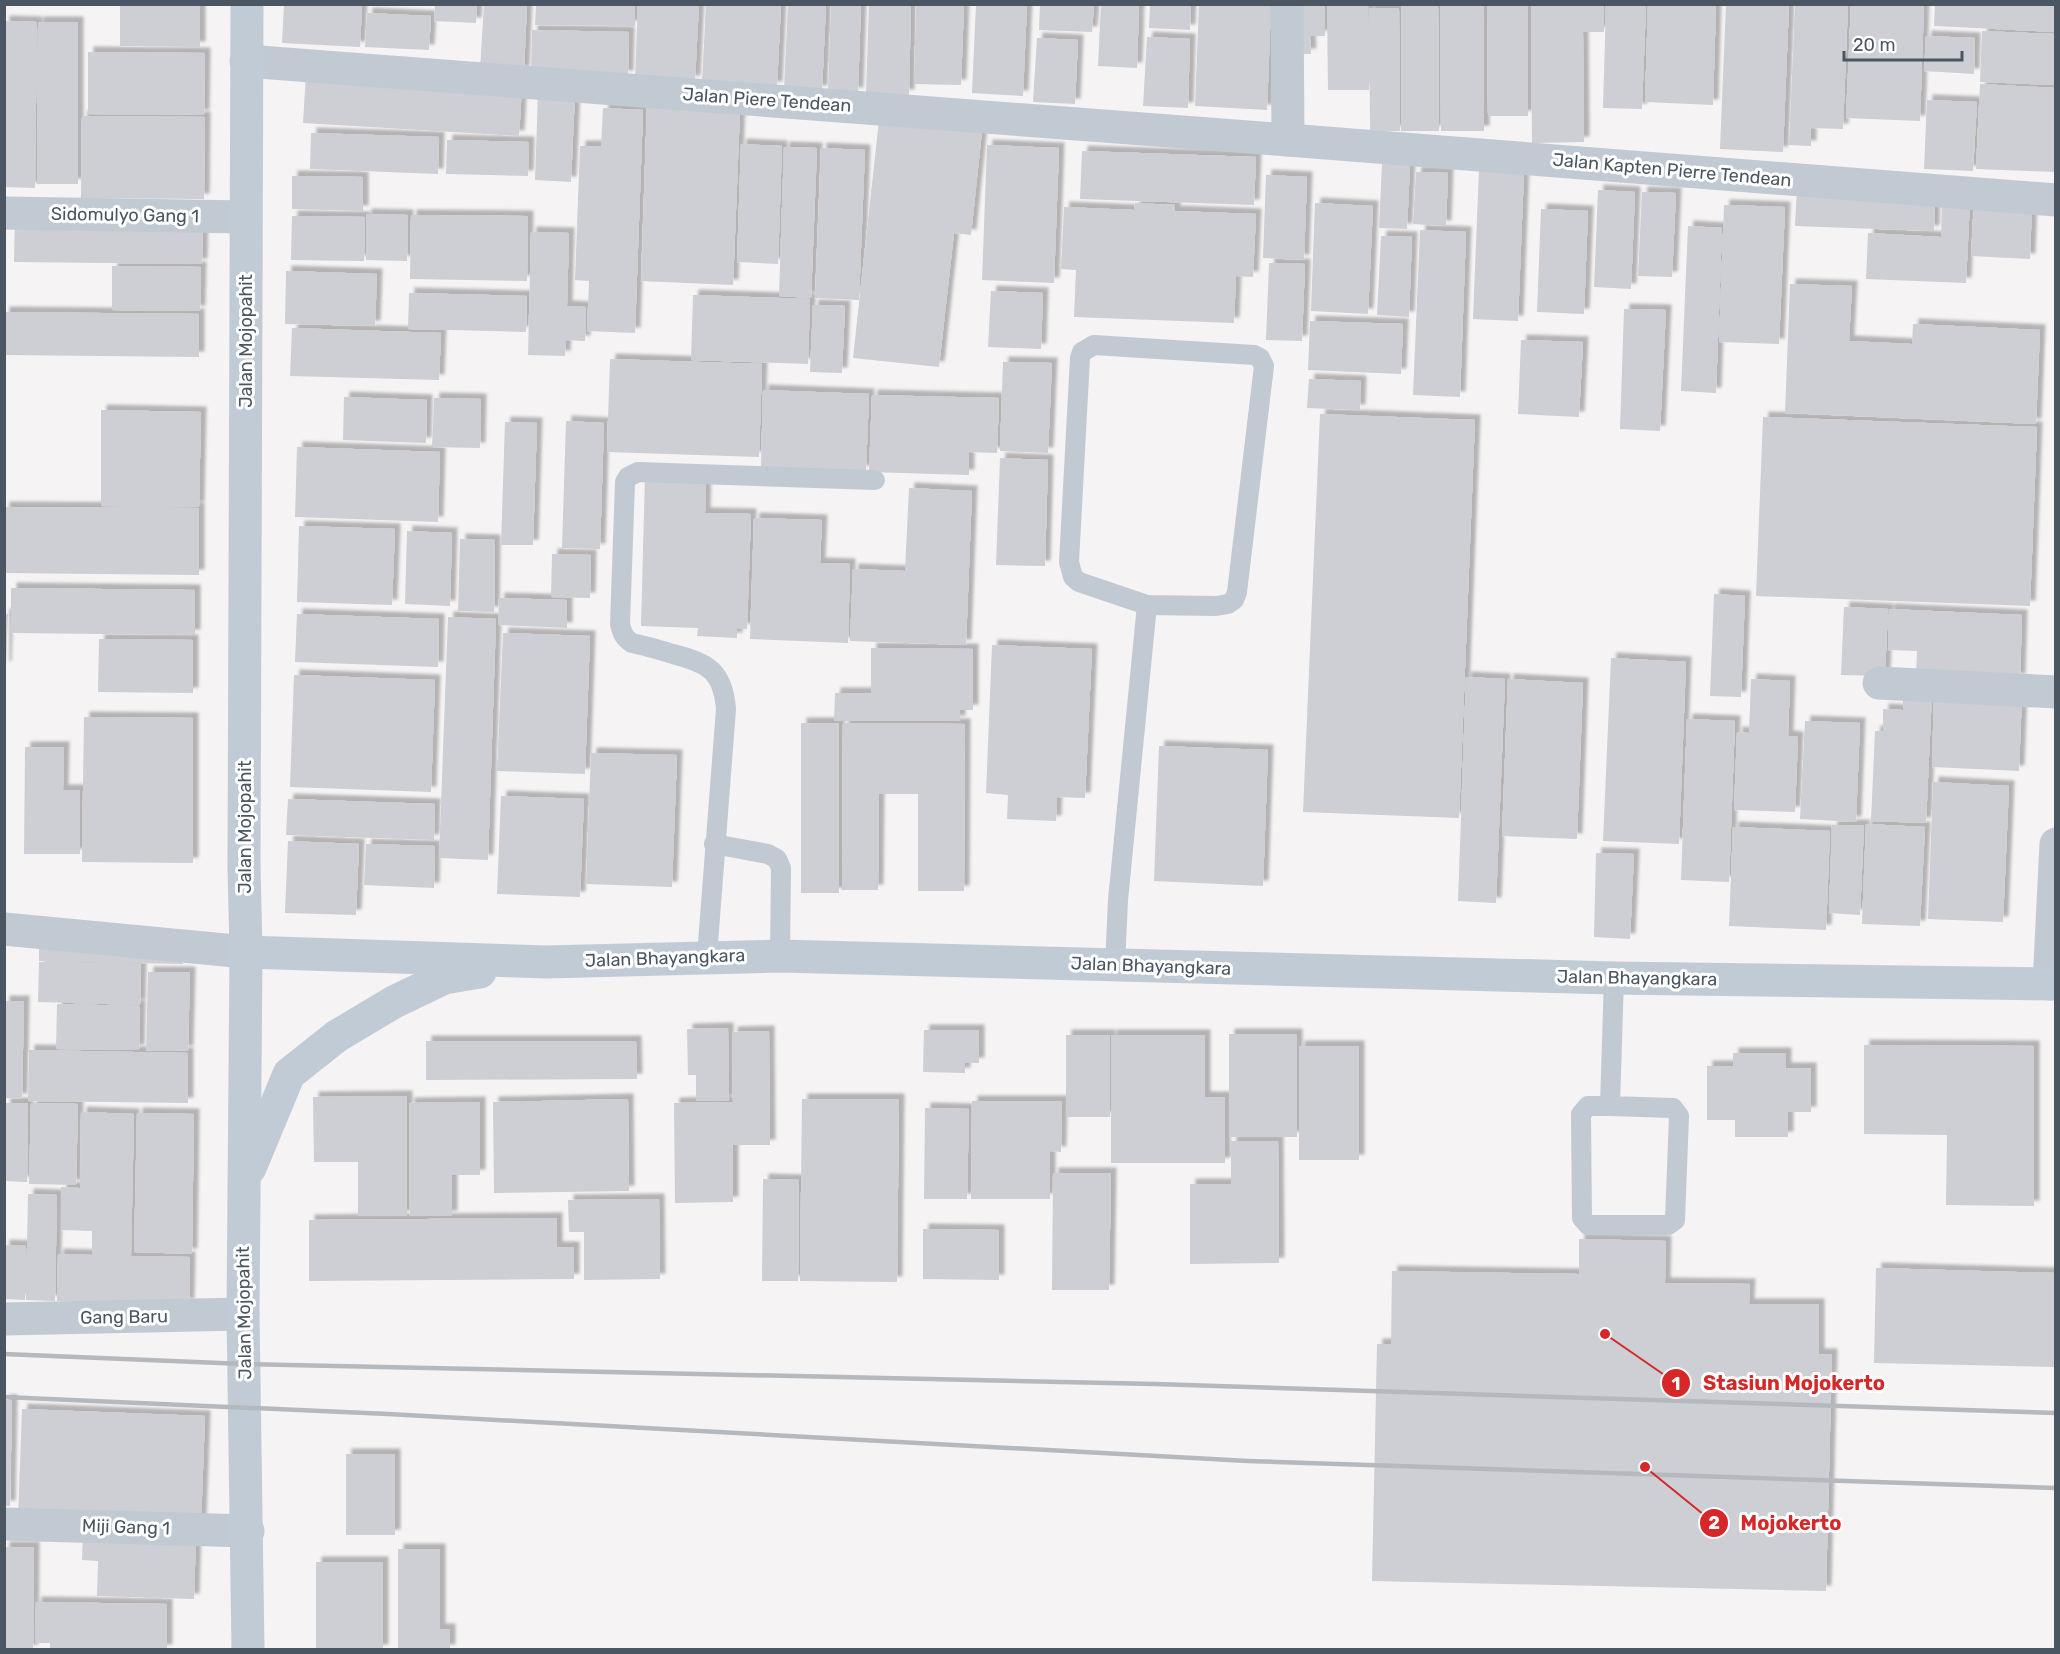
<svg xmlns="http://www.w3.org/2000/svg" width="2060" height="1654" font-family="Rubik,sans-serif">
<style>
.building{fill:#cdcfd5;filter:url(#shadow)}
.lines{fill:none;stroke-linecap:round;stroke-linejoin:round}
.service{stroke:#c1cad2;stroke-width:20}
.minor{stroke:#c1cad2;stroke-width:33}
.tertiary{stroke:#c1cad2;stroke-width:33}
.secondary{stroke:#c1cbd6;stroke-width:33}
.rail{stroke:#b5b8bd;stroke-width:4.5}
.labels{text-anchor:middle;stroke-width:6;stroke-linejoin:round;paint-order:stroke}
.street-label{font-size:18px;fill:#4a5661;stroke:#fff}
.leader{fill:none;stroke:#d62828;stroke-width:2}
.callout-dot{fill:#d62828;stroke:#fff;stroke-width:2}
.mark-label{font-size:18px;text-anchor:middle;font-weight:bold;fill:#fff}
.callout-label{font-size:20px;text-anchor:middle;font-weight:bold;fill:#d62828;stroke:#fff;stroke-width:6;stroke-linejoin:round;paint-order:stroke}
</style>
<defs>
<filter id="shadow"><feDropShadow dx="5.5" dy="-5.5" stdDeviation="1.5" flood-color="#0004"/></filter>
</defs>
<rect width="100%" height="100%" fill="#f5f3f3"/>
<!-- building -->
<g class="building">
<path d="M 120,4 L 200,4 L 200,47 L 120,46 Z"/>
<path d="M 484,4 L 527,4 L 524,72 L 480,70 Z"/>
<path d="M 536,4 L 635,4 L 635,26 L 535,25 Z"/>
<path d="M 638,4 L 699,4 L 695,81 L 635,78 Z"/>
<path d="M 706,4 L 781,4 L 777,87 L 702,83 Z"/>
<path d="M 788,4 L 826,4 L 822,91 L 784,89 Z"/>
<path d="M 831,4 L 861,4 L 858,93 L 828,91 Z"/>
<path d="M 869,4 L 911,4 L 909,95 L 866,93 Z"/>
<path d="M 916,4 L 964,4 L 961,85 L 914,84 Z"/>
<path d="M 976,4 L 1027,4 L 1023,96 L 972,93 Z"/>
<path d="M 1040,4 L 1094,4 L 1092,32 L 1039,30 Z"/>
<path d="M 1101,4 L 1139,4 L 1137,68 L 1098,66 Z"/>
<path d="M 1199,4 L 1271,4 L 1267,110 L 1195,106 Z"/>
<path d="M 1292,4 L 1325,4 L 1325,36 L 1310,36 L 1311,54 L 1292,54 Z"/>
<path d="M 1327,4 L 1368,4 L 1369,90 L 1328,90 Z"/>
<path d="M 1401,4 L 1438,4 L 1439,131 L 1401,131 Z"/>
<path d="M 1440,4 L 1484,4 L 1484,131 L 1441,131 Z"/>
<path d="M 1531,4 L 1604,4 L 1604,32 L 1583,32 L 1584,142 L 1532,143 Z"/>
<path d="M 1606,4 L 1646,4 L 1642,109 L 1603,108 Z"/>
<path d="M 1648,4 L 1716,4 L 1713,105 L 1645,102 Z"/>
<path d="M 1726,4 L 1789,4 L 1783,152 L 1720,149 Z"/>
<path d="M 1795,4 L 1848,4 L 1843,129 L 1811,128 L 1811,146 L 1789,145 Z"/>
<path d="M 1851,4 L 1924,4 L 1920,121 L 1846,118 Z"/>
<path d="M 1935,4 L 2056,4 L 2056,32 L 1934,26 Z"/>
<path d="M 284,5 L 362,5 L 360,47 L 282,43 Z"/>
<path d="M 435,5 L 477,5 L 476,23 L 434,21 Z"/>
<path d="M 1150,5 L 1191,5 L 1190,30 L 1149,28 Z"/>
<path d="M 1487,5 L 1528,5 L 1528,116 L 1488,116 Z"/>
<path d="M 1369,8 L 1399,8 L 1400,131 L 1370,131 Z"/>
<path d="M 367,13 L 431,16 L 429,50 L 365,47 Z"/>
<path d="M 4,21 L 37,22 L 35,188 L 4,187 Z"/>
<path d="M 38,22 L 78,22 L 78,184 L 37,184 Z"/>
<path d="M 532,30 L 629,32 L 628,76 L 531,74 Z"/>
<path d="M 1982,31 L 2056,34 L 2056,85 L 1980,82 Z"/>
<path d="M 1926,36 L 1975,38 L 1974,74 L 1924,71 Z"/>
<path d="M 1147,37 L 1190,39 L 1188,108 L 1143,106 Z"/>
<path d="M 1037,38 L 1078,40 L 1075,104 L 1033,102 Z"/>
<path d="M 88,52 L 205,53 L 204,115 L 88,114 Z"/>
<path d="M 306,74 L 522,87 L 519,136 L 303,123 Z"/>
<path d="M 1980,84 L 2056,88 L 2056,172 L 1976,169 Z"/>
<path d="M 538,92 L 575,93 L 571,182 L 535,180 Z"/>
<path d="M 1927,100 L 1977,102 L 1973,171 L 1924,169 Z"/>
<path d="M 647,106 L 740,110 L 733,285 L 641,281 Z"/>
<path d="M 603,108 L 643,110 L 635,333 L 587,331 L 589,281 L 575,280 L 580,146 L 601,146 Z"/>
<path d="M 82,116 L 205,117 L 204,199 L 81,198 Z"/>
<path d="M 879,120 L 982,131 L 971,235 L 954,233 L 939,367 L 853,358 Z"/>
<path d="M 311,133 L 439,137 L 438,174 L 310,169 Z"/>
<path d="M 447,140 L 529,142 L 528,176 L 446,174 Z"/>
<path d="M 741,144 L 782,146 L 778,264 L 737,262 Z"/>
<path d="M 987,145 L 1059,148 L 1054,283 L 982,280 Z"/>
<path d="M 784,147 L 817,148 L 811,298 L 779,296 Z"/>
<path d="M 821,148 L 865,150 L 859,300 L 815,298 Z"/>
<path d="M 1082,151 L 1256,157 L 1254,205 L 1080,199 Z"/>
<path d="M 1382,164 L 1410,165 L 1407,229 L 1379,228 Z"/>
<path d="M 1479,169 L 1524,171 L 1518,321 L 1473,319 Z"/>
<path d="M 1416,172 L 1448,173 L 1446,226 L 1413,224 Z"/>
<path d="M 1266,175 L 1307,177 L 1304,260 L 1263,258 Z"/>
<path d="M 292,176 L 363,177 L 363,211 L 292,209 Z"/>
<path d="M 1797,188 L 1935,193 L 1934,231 L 1795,226 Z"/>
<path d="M 1598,190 L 1635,192 L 1631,289 L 1594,287 Z"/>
<path d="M 1642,192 L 1676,193 L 1672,277 L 1638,276 Z"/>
<path d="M 1942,200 L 1970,201 L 1966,283 L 1866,279 L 1868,233 L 1941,237 Z"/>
<path d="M 1974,201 L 2032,204 L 2030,259 L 1971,256 Z"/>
<path d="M 1135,203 L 1175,205 L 1175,211 L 1256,214 L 1253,277 L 1236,276 L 1234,323 L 1074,317 L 1076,270 L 1061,269 L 1064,207 L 1134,210 Z"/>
<path d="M 1315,203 L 1373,206 L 1368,314 L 1311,311 Z"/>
<path d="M 1724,205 L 1785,207 L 1779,344 L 1719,342 Z"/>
<path d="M 1541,209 L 1588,211 L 1584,314 L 1537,312 Z"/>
<path d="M 366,214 L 408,215 L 407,261 L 366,260 Z"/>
<path d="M 411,215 L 528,216 L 527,281 L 410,279 Z"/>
<path d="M 292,216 L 365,217 L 364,261 L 291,260 Z"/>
<path d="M 15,218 L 203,221 L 202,264 L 14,262 Z"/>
<path d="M 1688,226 L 1722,228 L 1716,393 L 1681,391 Z"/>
<path d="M 1420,230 L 1466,232 L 1460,397 L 1413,395 Z"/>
<path d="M 531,232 L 569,233 L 567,306 L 586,307 L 585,341 L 566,340 L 565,356 L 528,355 Z"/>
<path d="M 1381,236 L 1412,237 L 1409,317 L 1377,315 Z"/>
<path d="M 1269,263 L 1305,264 L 1302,341 L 1266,340 Z"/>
<path d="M 112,266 L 201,267 L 200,311 L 112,310 Z"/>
<path d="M 286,271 L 377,274 L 375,326 L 285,324 Z"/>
<path d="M 1790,284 L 1852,286 L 1849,341 L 1912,344 L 1913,324 L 2040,330 L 2036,424 L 1785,413 Z"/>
<path d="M 991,291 L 1043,293 L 1041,349 L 988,347 Z"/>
<path d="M 409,293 L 527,296 L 526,332 L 408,329 Z"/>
<path d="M 693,295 L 810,299 L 808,364 L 691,360 Z"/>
<path d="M 813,305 L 845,306 L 842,373 L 810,372 Z"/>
<path d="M 1624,309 L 1666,310 L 1660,431 L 1620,429 Z"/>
<path d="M 4,312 L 199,314 L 199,357 L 4,355 Z"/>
<path d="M 1310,321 L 1403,324 L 1401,374 L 1308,370 Z"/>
<path d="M 292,328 L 441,333 L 439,380 L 290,376 Z"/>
<path d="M 1521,340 L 1583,342 L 1579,417 L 1518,414 Z"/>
<path d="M 610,359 L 762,364 L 759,457 L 607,452 Z"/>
<path d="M 1003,362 L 1052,363 L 1048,453 L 1000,451 Z"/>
<path d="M 1309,379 L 1361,381 L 1360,410 L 1307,408 Z"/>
<path d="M 763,390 L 869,394 L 866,471 L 761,467 Z"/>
<path d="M 872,395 L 999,398 L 997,453 L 969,452 L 969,475 L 869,472 Z"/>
<path d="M 344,397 L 427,400 L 426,443 L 343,440 Z"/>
<path d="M 434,398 L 481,399 L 480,448 L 432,447 Z"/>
<path d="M 101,410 L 201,412 L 199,507 L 101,506 Z"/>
<path d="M 1320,414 L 1475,420 L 1459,818 L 1303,812 Z"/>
<path d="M 1763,417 L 2037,427 L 2030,606 L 1756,596 Z"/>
<path d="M 566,421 L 604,423 L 600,549 L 562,548 Z"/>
<path d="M 505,422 L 537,423 L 533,545 L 501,545 Z"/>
<path d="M 297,447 L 440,452 L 438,522 L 295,517 Z"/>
<path d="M 1000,458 L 1048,460 L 1045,566 L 996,565 Z"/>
<path d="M 645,475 L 706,477 L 705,513 L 751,514 L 747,629 L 737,629 L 737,638 L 697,636 L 698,628 L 641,626 Z"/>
<path d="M 909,488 L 972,491 L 966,645 L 850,641 L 853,569 L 905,571 Z"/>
<path d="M 4,507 L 199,508 L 199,575 L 4,573 Z"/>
<path d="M 754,518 L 822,520 L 820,563 L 850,564 L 848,643 L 750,639 Z"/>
<path d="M 299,526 L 395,529 L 392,605 L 297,602 Z"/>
<path d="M 407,531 L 452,533 L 450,606 L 405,604 Z"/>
<path d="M 460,539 L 495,540 L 494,612 L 458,611 Z"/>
<path d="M 552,554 L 591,555 L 590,598 L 551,597 Z"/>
<path d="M 11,588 L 195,590 L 195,635 L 11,633 Z"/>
<path d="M 1714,594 L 1745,596 L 1741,697 L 1710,696 Z"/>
<path d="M 499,598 L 567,600 L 567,628 L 498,625 Z"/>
<path d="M 1844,607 L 1888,609 L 1885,676 L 1841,675 Z"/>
<path d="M 1889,609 L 2022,615 L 2020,679 L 1916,675 L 1917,651 L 1888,650 Z"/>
<path d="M 4,614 L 8,614 L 6,667 L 4,667 Z"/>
<path d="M 297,614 L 439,619 L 438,667 L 295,662 Z"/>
<path d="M 448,617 L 496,619 L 488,860 L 439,858 Z"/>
<path d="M 503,633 L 590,636 L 585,774 L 497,771 Z"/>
<path d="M 99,639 L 193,640 L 193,693 L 98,692 Z"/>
<path d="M 992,645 L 1092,649 L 1085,798 L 1057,797 L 1056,821 L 1007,819 L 1008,795 L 986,793 Z"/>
<path d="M 871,648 L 973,649 L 973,710 L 960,710 L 960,721 L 834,721 L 835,693 L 871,693 Z"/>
<path d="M 1611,658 L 1686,662 L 1679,844 L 1603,841 Z"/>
<path d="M 294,675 L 435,680 L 431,792 L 290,787 Z"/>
<path d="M 1466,677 L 1505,679 L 1496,903 L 1458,901 Z"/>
<path d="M 1508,679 L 1583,683 L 1577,839 L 1502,836 Z"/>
<path d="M 1751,679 L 1790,681 L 1788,736 L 1798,737 L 1795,812 L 1734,810 L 1737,732 L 1749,733 Z"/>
<path d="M 1903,691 L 1932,693 L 1926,823 L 1871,821 L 1875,731 L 1883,731 L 1883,709 L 1903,710 Z"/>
<path d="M 1934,691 L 2022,694 L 2019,771 L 1932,767 Z"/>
<path d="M 84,717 L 193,718 L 193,863 L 82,862 Z"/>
<path d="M 1687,719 L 1735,721 L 1729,882 L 1681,880 Z"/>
<path d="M 1805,721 L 1860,723 L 1856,822 L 1800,819 Z"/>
<rect x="801" y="723" width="38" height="170"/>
<path d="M 843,723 L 965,724 L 964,891 L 918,891 L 918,794 L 879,794 L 878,890 L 842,890 Z"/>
<path d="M 1159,746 L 1268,750 L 1263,886 L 1154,881 Z"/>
<path d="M 25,747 L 64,747 L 63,790 L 80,790 L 80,854 L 24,854 Z"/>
<path d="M 591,753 L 677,755 L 672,887 L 586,884 Z"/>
<path d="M 1933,782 L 2009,786 L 2003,922 L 1928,919 Z"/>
<path d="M 501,796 L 584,799 L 580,897 L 497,894 Z"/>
<path d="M 288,799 L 435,804 L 434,840 L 286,835 Z"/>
<path d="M 1866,824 L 1925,827 L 1920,926 L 1862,924 Z"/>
<path d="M 1832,825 L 1864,825 L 1860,915 L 1829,913 Z"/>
<path d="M 1733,827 L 1830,831 L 1826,930 L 1729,926 Z"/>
<path d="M 288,841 L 359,844 L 356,915 L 285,913 Z"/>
<path d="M 366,844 L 435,846 L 434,888 L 364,885 Z"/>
<path d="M 1596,853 L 1634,854 L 1630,939 L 1594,937 Z"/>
<path d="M 39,936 L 178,949 L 183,964 L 39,961 Z"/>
<path d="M 39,962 L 141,964 L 140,1005 L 38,1002 Z"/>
<path d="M 148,972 L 190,972 L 188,1051 L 146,1051 Z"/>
<path d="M 4,1001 L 24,1001 L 22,1099 L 4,1098 Z"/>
<path d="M 57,1004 L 140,1006 L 139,1050 L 56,1049 Z"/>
<path d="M 728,1028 L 729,1101 L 696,1101 L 696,1075 L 688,1075 L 687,1029 Z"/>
<path d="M 924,1030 L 979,1030 L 979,1063 L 965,1063 L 965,1073 L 923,1072 Z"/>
<path d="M 769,1031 L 770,1145 L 733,1145 L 733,1202 L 675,1203 L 674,1103 L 733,1102 L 732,1032 Z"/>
<rect x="1229" y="1034" width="68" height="103"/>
<rect x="1066" y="1035" width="44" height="82"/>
<path d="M 1111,1035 L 1205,1035 L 1205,1097 L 1225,1097 L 1225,1163 L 1111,1163 Z"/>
<path d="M 426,1041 L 636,1041 L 637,1079 L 426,1080 Z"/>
<path d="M 1864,1045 L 2034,1046 L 2034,1206 L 1946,1205 L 1947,1135 L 1864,1134 Z"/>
<rect x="1299" y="1046" width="60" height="114"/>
<path d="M 29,1050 L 188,1053 L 188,1103 L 28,1101 Z"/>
<path d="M 1733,1053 L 1786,1053 L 1786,1068 L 1811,1068 L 1811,1112 L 1788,1112 L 1788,1137 L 1735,1137 L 1735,1120 L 1707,1120 L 1707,1066 L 1733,1066 Z"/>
<path d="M 407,1096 L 407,1216 L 358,1216 L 358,1162 L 314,1162 L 313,1097 Z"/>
<path d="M 628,1099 L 629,1191 L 494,1193 L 493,1102 Z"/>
<path d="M 802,1099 L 899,1099 L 897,1282 L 800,1281 Z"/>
<path d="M 972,1101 L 1062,1101 L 1061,1152 L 1050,1151 L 1050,1199 L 971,1199 Z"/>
<path d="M 480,1102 L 480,1175 L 452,1175 L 452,1216 L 410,1216 L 409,1103 Z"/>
<path d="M 5,1103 L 28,1103 L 27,1182 L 5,1181 Z"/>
<path d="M 31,1103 L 78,1104 L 76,1185 L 29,1184 Z"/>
<path d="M 925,1108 L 969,1109 L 967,1199 L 924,1199 Z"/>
<path d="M 81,1112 L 134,1114 L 131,1256 L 190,1257 L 189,1304 L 57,1301 L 58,1254 L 92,1255 L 92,1231 L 61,1230 L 61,1187 L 80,1188 Z"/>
<path d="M 137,1113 L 194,1114 L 192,1254 L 134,1252 Z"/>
<path d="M 1231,1141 L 1278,1141 L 1279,1263 L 1190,1264 L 1190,1184 L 1231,1184 Z"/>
<path d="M 1053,1173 L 1111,1173 L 1109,1290 L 1052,1290 Z"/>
<path d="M 763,1179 L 799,1180 L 798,1281 L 762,1281 Z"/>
<path d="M 28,1194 L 57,1195 L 55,1301 L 26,1300 Z"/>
<path d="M 659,1199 L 660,1279 L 584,1280 L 584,1232 L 569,1232 L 568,1200 Z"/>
<path d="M 557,1218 L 557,1247 L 574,1247 L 574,1279 L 309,1281 L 309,1220 Z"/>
<path d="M 923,1229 L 999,1230 L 999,1280 L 923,1279 Z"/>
<path d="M 1579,1239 L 1666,1241 L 1665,1283 L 1750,1284 L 1749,1304 L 1819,1304 L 1819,1354 L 1832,1354 L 1826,1591 L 1372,1581 L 1377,1344 L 1391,1344 L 1392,1271 L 1579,1274 Z"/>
<path d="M 4,1245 L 26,1246 L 25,1300 L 4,1299 Z"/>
<path d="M 1876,1268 L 2056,1273 L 2056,1367 L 1874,1363 Z"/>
<path d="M 4,1400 L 12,1400 L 10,1506 L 4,1506 Z"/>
<path d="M 22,1409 L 205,1416 L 201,1524 L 18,1518 Z"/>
<rect x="346" y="1454" width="49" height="81"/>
<path d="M 83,1532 L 196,1535 L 194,1599 L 97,1596 L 98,1561 L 82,1560 Z"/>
<path d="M 4,1547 L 34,1547 L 33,1650 L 4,1650 Z"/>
<path d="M 398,1549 L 440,1549 L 440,1629 L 450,1629 L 450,1650 L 398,1650 Z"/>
<rect x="316" y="1562" width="67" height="88"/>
<path d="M 36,1602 L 167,1604 L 167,1650 L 50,1650 L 50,1643 L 35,1643 Z"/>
</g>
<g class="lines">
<!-- service -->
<g class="service">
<path d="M 1094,345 L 1254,355 L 1260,358 L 1264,366 L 1237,592 L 1234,600 L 1228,604 L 1216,606 L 1147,605 L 1079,582 L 1073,577 L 1069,562 L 1080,358 L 1082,352 Z"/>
<path d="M 714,844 L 768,854 L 777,859 L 781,868 L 780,956"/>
<path d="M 707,956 L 726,709 C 723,671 708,663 673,654 C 660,650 646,646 632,643 C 624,638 622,633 620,624 L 625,482 L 628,477 L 638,472 L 875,480"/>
<path d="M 1115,965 L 1118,900 L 1147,605"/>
<path d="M 1610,1106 L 1588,1106 L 1581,1114 L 1582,1218 L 1588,1225 L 1668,1225 L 1675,1220 L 1679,1116 L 1673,1108 L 1610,1106 L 1614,978"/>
</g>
<!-- minor -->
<g class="minor">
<path d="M 1287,4 L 1288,140"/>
<path d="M 246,61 L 1288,140 L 2056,200"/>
<path d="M 4,213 L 246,217"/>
<path d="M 1879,683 L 2056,692"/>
<path d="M 4,1319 L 243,1314"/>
<path d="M 4,1524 L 248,1531"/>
</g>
<!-- tertiary -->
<g class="tertiary">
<path d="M 4,929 L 246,952"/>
<path d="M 2049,984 L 2056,844"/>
</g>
<!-- secondary -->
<g class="secondary">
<path d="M 247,4 L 244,867 L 246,952 L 243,1314 L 248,1650"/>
<path d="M 246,952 L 546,962 L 780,956 L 1614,978 L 2056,984"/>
<path d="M 250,1168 L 289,1074 L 337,1036 L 394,1002 L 444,978 L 480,972"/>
</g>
<!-- rail -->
<g class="rail">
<path d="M 4,1354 L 244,1364 L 1155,1384 L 2056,1413"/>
<path d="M 4,1397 L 388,1414 L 1248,1461 L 2056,1488"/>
</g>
</g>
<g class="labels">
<!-- street labels -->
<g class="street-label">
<text transform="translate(767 100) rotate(4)" y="6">Jalan Piere Tendean</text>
<text transform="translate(1672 170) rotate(5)" y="6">Jalan Kapten Pierre Tendean</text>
<text transform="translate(125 215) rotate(1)" y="6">Sidomulyo Gang 1</text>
<text transform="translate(246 341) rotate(-90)" y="6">Jalan Mojopahit</text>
<text transform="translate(245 827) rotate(-90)" y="6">Jalan Mojopahit</text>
<text transform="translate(665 958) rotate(-2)" y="6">Jalan Bhayangkara</text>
<text transform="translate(1151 966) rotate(2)" y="6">Jalan Bhayangkara</text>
<text transform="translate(1637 978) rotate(1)" y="6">Jalan Bhayangkara</text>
<text transform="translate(244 1313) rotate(-91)" y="6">Jalan Mojopahit</text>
<text transform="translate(124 1317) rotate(-1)" y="6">Gang Baru</text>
<text transform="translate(126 1527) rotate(2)" y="6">Miji Gang 1</text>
</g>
</g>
<!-- callouts -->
<path class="leader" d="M1605 1334L1676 1383M1645 1467L1714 1523"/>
<g class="callout-dot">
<circle cx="1605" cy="1334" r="6"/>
<circle cx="1645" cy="1467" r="6"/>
<circle cx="1676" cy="1383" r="15"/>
<circle cx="1714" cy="1523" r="15"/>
</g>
<g class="mark-label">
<text x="1676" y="1390">1</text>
<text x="1714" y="1529">2</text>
</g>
<g class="callout-label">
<text x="1794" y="1390">Stasiun Mojokerto</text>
<text x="1791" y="1530">Mojokerto</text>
</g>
<!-- border -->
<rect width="2060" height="1654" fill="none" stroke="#4a5661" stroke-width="12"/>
<!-- scale -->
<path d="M1844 51v9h118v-9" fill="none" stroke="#4a5661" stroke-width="3"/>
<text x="1853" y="51" font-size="18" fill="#4a5661" stroke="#ffffff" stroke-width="4.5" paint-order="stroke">20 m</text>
</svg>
